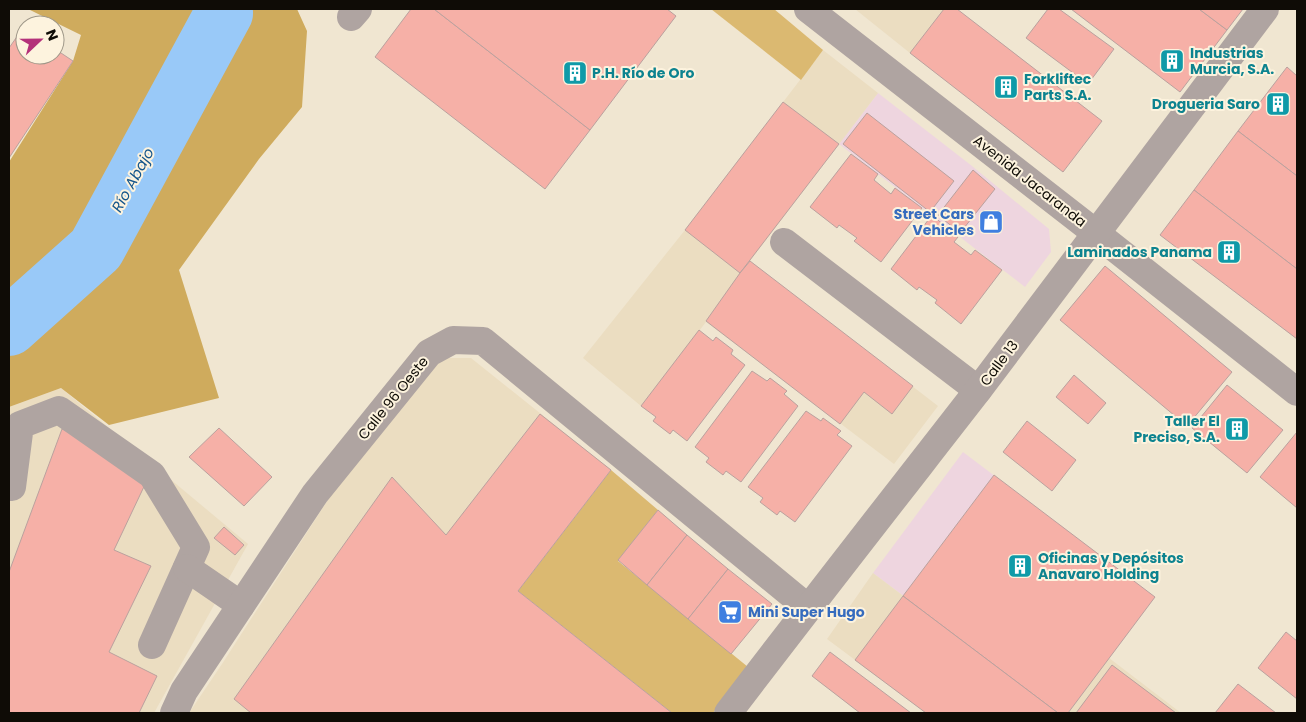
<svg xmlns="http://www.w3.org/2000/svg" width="1306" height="722" font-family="Poppins,sans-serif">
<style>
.commercial{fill:#eed5df}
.built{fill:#ebddc1}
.green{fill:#dbb971}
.forest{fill:#cfab5d}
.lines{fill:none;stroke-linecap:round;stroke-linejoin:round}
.river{stroke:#99c9f8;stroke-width:58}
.building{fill:#f6b0a7;stroke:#baa19e}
.minor{stroke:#afa4a1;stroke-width:28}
.labels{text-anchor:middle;stroke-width:4;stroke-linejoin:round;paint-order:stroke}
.culture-label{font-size:14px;font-weight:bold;fill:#0d838f;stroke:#fdf3de;text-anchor:start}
.street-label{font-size:14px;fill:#0f0c06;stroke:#fdf3de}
.shop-label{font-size:14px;font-weight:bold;fill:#366cbe;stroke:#fdf3de;text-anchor:end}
.water-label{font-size:15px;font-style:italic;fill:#14558b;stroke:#fdf3de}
</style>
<rect width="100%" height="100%" fill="#f0e6d1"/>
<!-- commercial -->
<g class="commercial">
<path d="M 878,93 L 972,166 L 1049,229 L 1051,252 L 1025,287 L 839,144 Z"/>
<path d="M 963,452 L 1155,597 L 1068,713 L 1058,713 L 873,573 Z"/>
</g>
<!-- built -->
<g class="built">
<path d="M 855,9 L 944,9 L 910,53 Z"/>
<path d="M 823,50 L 878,93 L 750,261 L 938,406 L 894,464 L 706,322 L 641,406 L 583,358 L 685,230 Z"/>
<path d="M 440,358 L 471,358 L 611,470 L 518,591 L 672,713 L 189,713 L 222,664 L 346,472 Z"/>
<path d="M 61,388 L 248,544 L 154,713 L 9,713 L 9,407 Z"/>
<path d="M 873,573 L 1058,713 L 926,713 L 827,639 Z"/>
<path d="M 1109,658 L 1181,713 L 1068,713 Z"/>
</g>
<!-- green -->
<g class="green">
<path d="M 711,9 L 774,9 L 823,50 L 801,80 Z"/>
<path d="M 611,470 L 658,510 L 618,561 L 748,667 L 713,713 L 672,713 L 518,591 Z"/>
</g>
<!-- forest -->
<path class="forest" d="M 28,9 L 297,9 L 307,31 L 302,107 L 259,159 L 179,270 L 219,398 L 109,425 L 61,388 L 9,407 L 9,162 L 73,61 L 81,35 Z"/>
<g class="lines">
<!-- river -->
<path class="river" d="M 9,327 L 96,249 L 224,13 L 223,9"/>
</g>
<!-- building -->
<g class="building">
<path d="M 411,9 L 434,9 L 590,130 L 545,189 L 375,57 Z"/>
<path d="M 434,9 L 667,9 L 676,16 L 590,130 Z"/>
<path d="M 944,9 L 957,9 L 1102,121 L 1063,172 L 910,53 Z"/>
<path d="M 1048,9 L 1059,9 L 1114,49 L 1088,84 L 1026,38 Z"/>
<path d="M 1071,9 L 1199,9 L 1227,30 L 1180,92 Z"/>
<path d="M 1199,9 L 1243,9 L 1227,30 Z"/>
<path d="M 23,28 L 25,29 L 25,55 L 55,55 L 55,49 L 73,61 L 9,158 L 9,48 Z"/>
<path d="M 1287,67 L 1297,76 L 1297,176 L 1238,131 Z"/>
<path d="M 783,102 L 839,144 L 740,273 L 685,230 Z"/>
<path d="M 867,113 L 954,181 L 930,212 L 843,144 Z"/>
<path d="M 1238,131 L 1297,176 L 1297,269 L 1194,190 Z"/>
<path d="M 851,154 L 878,174 L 874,180 L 891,194 L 895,188 L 922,208 L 881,262 L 854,241 L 857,238 L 839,225 L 837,228 L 810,207 Z"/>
<path d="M 973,170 L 995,189 L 960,233 L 938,215 Z"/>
<path d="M 1194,190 L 1297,269 L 1297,339 L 1160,235 Z"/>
<path d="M 932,215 L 958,237 L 954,242 L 971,255 L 975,250 L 1002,270 L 961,324 L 935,303 L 937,300 L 919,287 L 917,290 L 891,269 Z"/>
<path d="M 750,261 L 913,386 L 892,414 L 864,392 L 840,424 L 706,321 L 740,273 Z"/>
<path d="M 1105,266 L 1232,372 L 1187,426 L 1060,320 Z"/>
<path d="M 699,330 L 713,341 L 716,337 L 733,350 L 731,354 L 745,365 L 687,441 L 673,430 L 670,434 L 653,421 L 656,417 L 641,406 Z"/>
<path d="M 752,371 L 767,381 L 770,378 L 787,391 L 784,394 L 798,406 L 741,482 L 726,471 L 723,475 L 706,462 L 709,458 L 695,447 Z"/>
<path d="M 1074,375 L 1106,403 L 1088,424 L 1056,397 Z"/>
<path d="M 1227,385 L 1283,430 L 1247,473 L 1192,428 Z"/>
<path d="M 806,411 L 821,421 L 823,418 L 841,431 L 837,435 L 852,446 L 795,522 L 780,511 L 777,515 L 760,502 L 763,498 L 748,487 Z"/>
<path d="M 540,414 L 611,470 L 518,591 L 672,713 L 251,713 L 234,699 L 392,477 L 446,535 Z"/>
<path d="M 1027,421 L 1076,460 L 1052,491 L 1003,452 Z"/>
<path d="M 219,428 L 272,477 L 244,506 L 189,457 Z"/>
<path d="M 62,429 L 117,452 L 149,476 L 114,550 L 151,566 L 109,652 L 157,676 L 139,713 L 9,713 L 9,572 Z"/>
<path d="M 1297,432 L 1297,508 L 1260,477 Z"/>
<path d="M 994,475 L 1155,597 L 1068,713 L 1058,713 L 903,596 Z"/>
<path d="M 658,510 L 687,535 L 647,585 L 618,560 Z"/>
<path d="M 224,527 L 244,545 L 235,555 L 214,538 Z"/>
<path d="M 687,535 L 728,569 L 688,619 L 647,585 Z"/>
<path d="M 728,569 L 772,604 L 731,654 L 688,619 Z"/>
<path d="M 903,596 L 1058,713 L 926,713 L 855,660 Z"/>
<path d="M 1286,632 L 1297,641 L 1297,699 L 1258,668 Z"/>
<path d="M 830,652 L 911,713 L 860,713 L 812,676 Z"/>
<path d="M 1112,665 L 1176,713 L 1076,713 Z"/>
<path d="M 1238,684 L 1276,713 L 1215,713 Z"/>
</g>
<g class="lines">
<!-- minor -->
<g class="minor">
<path d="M 808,9 L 1097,234 L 1297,392"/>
<path d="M 351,17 L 358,9"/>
<path d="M 784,242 L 978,390"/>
<path d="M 12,487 L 20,425 L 59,410 L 152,475 L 196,547 L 152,645"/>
<path d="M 187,568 L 241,605"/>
<path d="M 174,713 L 184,691 L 315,494 L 429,353 L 453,340 L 483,341 L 808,608"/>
<path d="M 728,713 C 811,604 895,497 979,389 C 1075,263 1170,136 1265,9"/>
</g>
</g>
<!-- icons -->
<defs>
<symbol id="building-square" viewBox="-11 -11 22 22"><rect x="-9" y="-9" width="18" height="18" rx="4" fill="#0f9aa8" stroke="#fdf3de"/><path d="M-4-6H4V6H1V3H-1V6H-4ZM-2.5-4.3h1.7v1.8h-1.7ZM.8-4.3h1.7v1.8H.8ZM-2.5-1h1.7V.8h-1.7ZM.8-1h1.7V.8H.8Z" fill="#fff"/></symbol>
<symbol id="shop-square" viewBox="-11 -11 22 22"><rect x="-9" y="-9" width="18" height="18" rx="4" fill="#3f7fe0" stroke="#fdf3de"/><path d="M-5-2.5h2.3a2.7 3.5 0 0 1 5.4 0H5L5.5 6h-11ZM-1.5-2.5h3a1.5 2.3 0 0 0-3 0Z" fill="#fff"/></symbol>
<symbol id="supermarket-square" viewBox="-11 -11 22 22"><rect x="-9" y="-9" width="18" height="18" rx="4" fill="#3f7fe0" stroke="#fdf3de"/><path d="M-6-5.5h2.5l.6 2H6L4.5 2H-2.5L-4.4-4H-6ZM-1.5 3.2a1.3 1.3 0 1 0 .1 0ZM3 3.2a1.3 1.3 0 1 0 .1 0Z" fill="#fff"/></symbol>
</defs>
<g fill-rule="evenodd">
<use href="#building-square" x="1158" y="47" width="28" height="28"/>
<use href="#building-square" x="561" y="59" width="28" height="28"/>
<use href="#building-square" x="992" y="73" width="28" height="28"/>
<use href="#building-square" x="1264" y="90" width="28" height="28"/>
<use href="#shop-square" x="977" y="208" width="28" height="28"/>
<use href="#building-square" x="1215" y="238" width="28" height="28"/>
<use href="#building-square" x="1223" y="415" width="28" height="28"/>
<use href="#building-square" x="1006" y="552" width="28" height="28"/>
<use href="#supermarket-square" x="716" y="598" width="28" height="28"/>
</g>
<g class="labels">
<!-- culture labels -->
<g class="culture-label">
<text x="1190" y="58">Industrias<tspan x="1190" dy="16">Murcia, S.A.</tspan></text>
<text x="592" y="78">P.H. Río de Oro</text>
<text x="1024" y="84">Forkliftec<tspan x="1024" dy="16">Parts S.A.</tspan></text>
<text x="1260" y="109" text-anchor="end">Drogueria Saro</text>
<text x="1212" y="257" text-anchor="end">Laminados Panama</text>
<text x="1220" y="426" text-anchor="end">Taller El<tspan x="1220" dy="16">Preciso, S.A.</tspan></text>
<text x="1038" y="563">Oficinas y Depósitos<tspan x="1038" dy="16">Anavaro Holding</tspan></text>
</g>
<!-- street labels -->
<g class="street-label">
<text transform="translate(1030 181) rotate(38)" y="5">Avenida Jacaranda</text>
<text transform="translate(999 363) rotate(-53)" y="5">Calle 13</text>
<text transform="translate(393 398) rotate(-51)" y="5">Calle 96 Oeste</text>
</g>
<!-- shop labels -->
<g class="shop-label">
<text x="974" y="219">Street Cars<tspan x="974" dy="16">Vehicles</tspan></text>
<text x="748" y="617" text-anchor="start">Mini Super Hugo</text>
</g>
<!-- water labels -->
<g class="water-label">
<text transform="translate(133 180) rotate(-61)" y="5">Río Abajo</text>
</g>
</g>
<!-- border -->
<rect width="1306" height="722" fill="none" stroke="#0f0c06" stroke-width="20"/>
<!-- north arrow -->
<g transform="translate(40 40) rotate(68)"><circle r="24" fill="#fdf3de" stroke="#9e9788"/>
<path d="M0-4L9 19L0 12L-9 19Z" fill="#b4317a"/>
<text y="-8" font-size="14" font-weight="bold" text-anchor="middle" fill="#0f0c06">N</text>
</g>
</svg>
